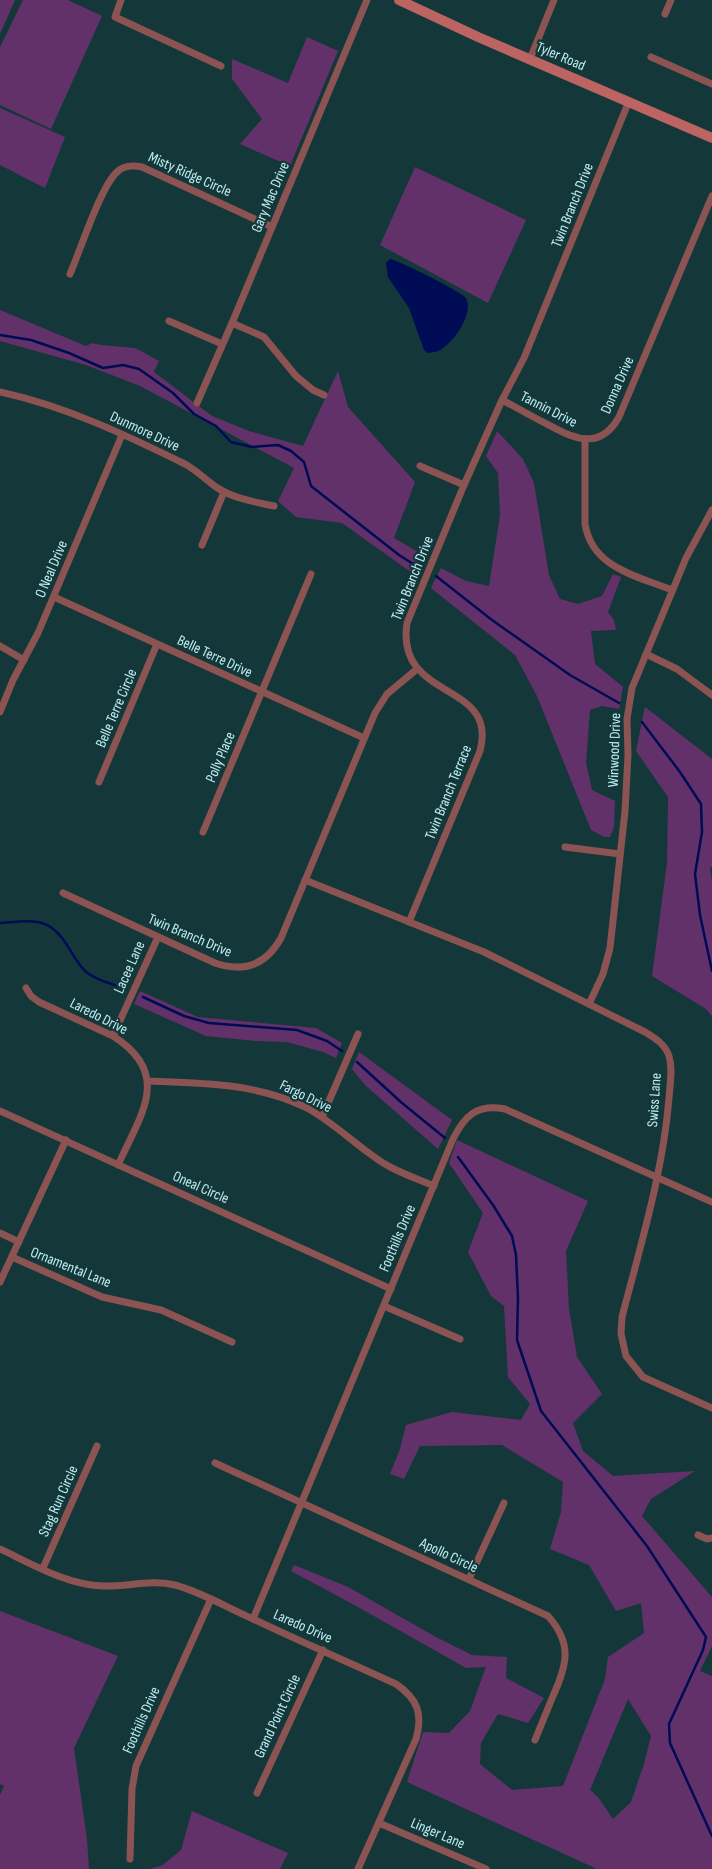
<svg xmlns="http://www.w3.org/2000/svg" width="712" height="1869" font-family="'Sofia Sans Condensed',sans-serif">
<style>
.green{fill:#63316a;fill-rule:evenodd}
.water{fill:#000b56}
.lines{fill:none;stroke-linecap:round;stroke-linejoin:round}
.stream{stroke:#000b56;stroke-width:2.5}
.street{stroke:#8b5351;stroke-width:7}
.secondary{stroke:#bb6462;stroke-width:10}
.labels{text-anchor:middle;stroke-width:4.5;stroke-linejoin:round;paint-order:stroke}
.street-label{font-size:15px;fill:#bceef2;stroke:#14373a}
</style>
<rect width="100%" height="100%" fill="#14373a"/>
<!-- green -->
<g class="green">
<path d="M 0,0 L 15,0 L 0,34 Z"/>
<path d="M 23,0 L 68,0 L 102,16 L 51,129 L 0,105 L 0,47 Z"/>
<path d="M 307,37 L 338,51 L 290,166 L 240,144 L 262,119 L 232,79 L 232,59 L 288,83 Z"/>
<path d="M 0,108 L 65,137 L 45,188 L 0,165 Z"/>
<path d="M 415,167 L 526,220 L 488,303 L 380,245 Z"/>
<path d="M 0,310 L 86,346 L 92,343 L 101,345 L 135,348 L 159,361 L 154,372 L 212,416 L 249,431 L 303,446 L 338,371 L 348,407 L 415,482 L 394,538 L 425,556 L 415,575 L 342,523 L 296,517 L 278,501 L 294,468 L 140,386 L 86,365 L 0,341 Z"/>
<path d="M 497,431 L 523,459 L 534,483 L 549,575 L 560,599 L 578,604 L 602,596 L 613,574 L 621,577 L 608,612 L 614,620 L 616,630 L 591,631 L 595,664 L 623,687 L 619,709 L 602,706 L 590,710 L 586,763 L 592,790 L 615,801 L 614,827 L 610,837 L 604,837 L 591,830 L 537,696 L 515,655 L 431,588 L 441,568 L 466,581 L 489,586 L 500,515 L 498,473 L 486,456 Z"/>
<path d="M 645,707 L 712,759 L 712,866 L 710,869 L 712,881 L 712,1016 L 706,1009 L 652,976 L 667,863 L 668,797 L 636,751 Z"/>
<path d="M 140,991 L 198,1017 L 316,1028 L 342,1043 L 336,1058 L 323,1052 L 287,1042 L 256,1041 L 206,1036 L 134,1004 Z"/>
<path d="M 359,1052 L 452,1120 L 438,1149 L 365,1085 L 352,1069 Z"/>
<path d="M 457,1140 L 588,1201 L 566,1251 L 569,1309 L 577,1357 L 602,1394 L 573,1423 L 583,1451 L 613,1476 L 695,1471 L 651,1499 L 642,1516 L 712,1597 L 712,1646 L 700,1671 L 712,1676 L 712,1869 L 597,1869 L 407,1782 L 423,1732 L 449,1733 L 470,1711 L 486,1667 L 466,1668 L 358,1607 L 291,1571 L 294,1565 L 348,1587 L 436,1637 L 472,1655 L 507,1657 L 506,1678 L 544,1698 L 528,1723 L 498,1714 L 481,1743 L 480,1764 L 512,1790 L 563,1786 L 605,1679 L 608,1657 L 644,1633 L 641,1603 L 616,1611 L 589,1565 L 550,1549 L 561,1512 L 563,1482 L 502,1445 L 420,1446 L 404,1479 L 390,1474 L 400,1449 L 406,1425 L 452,1412 L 521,1420 L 530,1404 L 508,1377 L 504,1306 L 491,1296 L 468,1252 L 483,1213 L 449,1163 ZM 628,1699 L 651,1736 L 644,1764 L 631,1802 L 613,1819 L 598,1797 L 590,1790 Z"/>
<path d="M 0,1611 L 118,1656 L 74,1748 L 87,1839 L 89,1869 L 0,1869 L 0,1795 L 4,1786 L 0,1784 Z"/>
<path d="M 192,1811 L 288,1853 L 280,1869 L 150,1869 L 163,1865 L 181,1850 Z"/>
</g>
<!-- water -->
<path class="water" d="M 390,259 C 398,260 462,292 466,298 C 474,313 455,340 443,348 C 439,352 434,352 428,353 L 424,350 L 409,308 L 388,277 L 386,263 Z"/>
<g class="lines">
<!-- stream -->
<g class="stream">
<path d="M 0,335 L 31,340 L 69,353 L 103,368 L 123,365 L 139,369 L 173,393 L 194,414 L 216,426 L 231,442 L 252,447 L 278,445 L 291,451 L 304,462 L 311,486 L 399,555 L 421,569"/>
<path d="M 436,576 L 492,620 L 570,675 L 619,703"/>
<path d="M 642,722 L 680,772 L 701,804 L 702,832 L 695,874 L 700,915 L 712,971"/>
<path d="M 0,923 C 15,922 36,918 49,926 C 67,937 71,957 85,971 C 96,980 111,984 124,988"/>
<path d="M 143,997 L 184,1016 L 209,1023 L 297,1030 L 327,1041 L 342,1051"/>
<path d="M 357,1062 L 402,1103 L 445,1138"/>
<path d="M 458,1157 L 493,1205 L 512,1236 L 516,1255 L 518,1298 L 517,1340 L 541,1411 L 647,1546 L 706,1637 L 703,1650 L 669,1724 L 670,1743 L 712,1836"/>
</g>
<!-- street -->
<g class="street">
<path d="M 121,0 L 115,17 L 221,66"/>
<path d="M 665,14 L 671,0"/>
<path d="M 651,57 L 712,84"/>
<path d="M 530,59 L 554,0"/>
<path d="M 70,274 C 80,251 101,186 117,172 C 124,165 133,165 142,167 L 272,227"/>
<path d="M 169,321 L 222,344"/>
<path d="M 232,323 L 264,337 L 296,376 L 313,390 L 324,395"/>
<path d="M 0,392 C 65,406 126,435 185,464 C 196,470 205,479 216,487 C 232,498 254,502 274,506"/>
<path d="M 502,400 C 516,407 529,415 543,422 C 571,437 599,453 619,417 L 712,196"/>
<path d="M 197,403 L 232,323 L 367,0"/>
<path d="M 585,439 L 585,524 C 592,568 637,576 672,590"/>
<path d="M 420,466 L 464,485"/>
<path d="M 202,545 L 224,492"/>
<path d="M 54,597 L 364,738"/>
<path d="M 0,646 L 24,660"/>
<path d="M 646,654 L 677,669 L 712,695"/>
<path d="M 0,712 L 13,680 L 38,633 L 122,435"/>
<path d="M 99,782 L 157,644"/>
<path d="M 203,832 L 311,574"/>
<path d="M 565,847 L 620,854"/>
<path d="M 305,880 L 484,952 L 645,1032 C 655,1038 665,1044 669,1056 C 673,1069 670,1084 669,1098 C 663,1172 641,1244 622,1317 L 621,1334 L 626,1356 L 643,1377 L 712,1408"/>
<path d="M 63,893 L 215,963 C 244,973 266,965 281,938 L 375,713 L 387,694 L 417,669"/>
<path d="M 409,922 L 480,751 C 499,680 395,702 407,623 L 464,485 L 502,400 L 524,358 L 629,101"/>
<path d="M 26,988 L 31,996 L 39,1002 L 113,1036 C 173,1074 141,1114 118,1165"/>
<path d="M 589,1004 L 603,974 L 610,948 L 625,811 L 628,755 L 627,719 L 632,688 L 686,558 L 712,510"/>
<path d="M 113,1036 L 158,937"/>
<path d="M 148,1081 C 202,1083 255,1083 305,1107 C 330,1120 350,1140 373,1156 C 391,1170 413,1177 434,1186"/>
<path d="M 0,1111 L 391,1289"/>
<path d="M 322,1117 L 358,1034"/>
<path d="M 0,1233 L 19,1242"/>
<path d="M 12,1257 L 102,1297 L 161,1310 L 232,1342"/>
<path d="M 0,1282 L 66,1140"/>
<path d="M 384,1306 L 460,1339"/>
<path d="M 215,1463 L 548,1616 C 573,1644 567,1665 553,1696 C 547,1711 541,1725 535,1740"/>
<path d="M 698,1535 L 707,1539 L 712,1538"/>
<path d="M 0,1549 C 32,1564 67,1585 103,1586 C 127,1587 150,1579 175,1585 C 201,1592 226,1607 251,1618 C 299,1641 348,1662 396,1684 C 418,1699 423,1714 416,1739 L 358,1869"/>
<path d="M 43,1568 L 97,1446"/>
<path d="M 469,1579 L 504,1503"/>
<path d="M 253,1619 L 453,1139 C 465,1115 477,1104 505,1109 L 712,1202"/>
<path d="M 257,1793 L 323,1650"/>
<path d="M 379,1823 L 486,1869"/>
<path d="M 130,1859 L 132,1789 L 136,1766 L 211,1599"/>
</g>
<!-- secondary -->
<path class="secondary" d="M 399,0 L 478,37 L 712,138"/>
</g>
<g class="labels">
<!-- street labels -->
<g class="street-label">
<text transform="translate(561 56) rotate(23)" y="5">Tyler Road</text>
<text transform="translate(190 174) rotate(24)" y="5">Misty Ridge Circle</text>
<text transform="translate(270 197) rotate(-67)" y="5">Gary Mac Drive</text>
<text transform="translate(572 205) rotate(-68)" y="5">Twin Branch Drive</text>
<text transform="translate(617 385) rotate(-66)" y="5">Donna Drive</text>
<text transform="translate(549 409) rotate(27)" y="5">Tannin Drive</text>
<text transform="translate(145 431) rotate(25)" y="5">Dunmore Drive</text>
<text transform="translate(51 569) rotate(-67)" y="5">O Neal Drive</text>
<text transform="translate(412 578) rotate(-68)" y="5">Twin Branch Drive</text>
<text transform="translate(215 656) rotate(25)" y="5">Belle Terre Drive</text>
<text transform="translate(116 708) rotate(-67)" y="5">Belle Terre Circle</text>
<text transform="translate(614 750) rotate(-88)" y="5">Winwood Drive</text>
<text transform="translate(220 757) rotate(-67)" y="5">Polly Place</text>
<text transform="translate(448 792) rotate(-68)" y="5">Twin Branch Terrace</text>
<text transform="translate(190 935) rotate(23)" y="5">Twin Branch Drive</text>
<text transform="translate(129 967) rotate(-66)" y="5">Lacee Lane</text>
<text transform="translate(99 1016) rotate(27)" y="5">Laredo Drive</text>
<text transform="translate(306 1096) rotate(26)" y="5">Fargo Drive</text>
<text transform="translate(654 1100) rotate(-86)" y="5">Swiss Lane</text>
<text transform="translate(201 1187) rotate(24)" y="5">Oneal Circle</text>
<text transform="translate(397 1238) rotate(-67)" y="5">Foothills Drive</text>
<text transform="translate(71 1267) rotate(22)" y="5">Ornamental Lane</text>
<text transform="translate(58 1501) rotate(-66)" y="5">Stag Run Circle</text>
<text transform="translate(449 1555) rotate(25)" y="5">Apollo Circle</text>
<text transform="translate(303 1626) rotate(24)" y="5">Laredo Drive</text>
<text transform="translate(277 1716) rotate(-65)" y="5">Grand Point Circle</text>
<text transform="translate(141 1720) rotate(-66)" y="5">Foothills Drive</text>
<text transform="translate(438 1833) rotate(23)" y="5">Linger Lane</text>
</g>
</g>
</svg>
